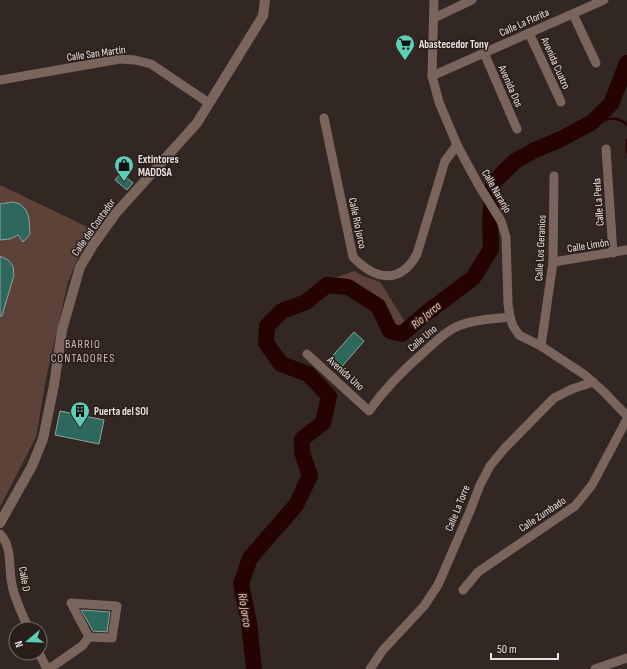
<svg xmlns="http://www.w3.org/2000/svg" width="627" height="669" font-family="'Sofia Sans Condensed',sans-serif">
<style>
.green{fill:#5c4238}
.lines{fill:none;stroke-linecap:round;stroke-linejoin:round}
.stream{stroke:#250300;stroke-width:2.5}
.river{stroke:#250300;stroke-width:16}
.building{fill:#2d685d;stroke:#92a29e}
.minor{stroke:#7a655d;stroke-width:9}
.tertiary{stroke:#7a655d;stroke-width:10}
.labels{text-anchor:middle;stroke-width:3;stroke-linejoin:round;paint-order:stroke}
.street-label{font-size:11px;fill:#ebe3e0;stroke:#291e19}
.poi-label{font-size:11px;font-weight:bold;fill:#ebe3e0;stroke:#291e19;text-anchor:start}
.water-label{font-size:12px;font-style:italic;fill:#ffc3ac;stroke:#291e19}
.neighbourhood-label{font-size:12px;letter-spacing:1px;fill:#ccbcb6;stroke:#291e19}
</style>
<rect width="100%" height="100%" fill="#332723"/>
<!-- green -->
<g class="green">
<path d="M 0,185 L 96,231 L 77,260 L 68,282 L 47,374 L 36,437 L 0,507 Z"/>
<path d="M 354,271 L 363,276 L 380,282 L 406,323 L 396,328 L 392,327 L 381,303 L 348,284 L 326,281 Z"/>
</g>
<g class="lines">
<!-- stream -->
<g class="stream">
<path d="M 591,123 C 602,120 618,114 627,125"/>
<path d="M 627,140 L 627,153"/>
</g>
<!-- river -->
<path class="river" d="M 254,669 L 249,623 L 241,584 L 250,558 L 296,505 L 310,476 L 302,452 L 302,439 L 323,423 L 329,396 L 308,374 L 281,364 L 266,343 L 267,326 L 282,311 L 306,302 L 327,285 L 348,287 L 378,306 L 390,331 L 402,334 L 425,314 L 473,278 L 491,249 L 490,222 L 493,183 L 515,161 L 535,150 L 559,140 L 591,123 L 611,104 L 627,63"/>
</g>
<!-- building -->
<g class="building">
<path d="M 121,173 L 133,183 L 127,190 L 115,180 Z"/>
<path d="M 12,202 L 20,204 L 26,210 L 29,219 L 30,234 L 23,242 L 18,235 L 10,239 L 0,240 L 0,204 Z"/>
<path d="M 0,256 L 8,260 L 13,266 L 14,275 L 2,316 L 0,316 Z"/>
<path d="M 354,332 L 364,341 L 339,370 L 328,361 Z"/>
<path d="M 60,411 L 104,420 L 99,444 L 55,435 Z"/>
<path d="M 81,610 L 110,612 L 107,632 L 93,631 Z"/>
</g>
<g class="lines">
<!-- minor -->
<g class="minor">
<path d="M 434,0 L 432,76 L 439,102 L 457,145 L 478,184 L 501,221 L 506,237 L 508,304 L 510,317 L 513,326 L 519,335 L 541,346 L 585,375 L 603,391 L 627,416"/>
<path d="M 573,14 L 596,63"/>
<path d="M 434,18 L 472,0"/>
<path d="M 529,33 L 561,102"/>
<path d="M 484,53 L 517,129"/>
<path d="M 432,76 L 604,0"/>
<path d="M 0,80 L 120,59 L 135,60 L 151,64 L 209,103"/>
<path d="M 324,118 L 353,257 C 375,280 400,285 417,254 L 445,161 L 457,145"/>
<path d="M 606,149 L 613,253"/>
<path d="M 553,262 L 627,250"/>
<path d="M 541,346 L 553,262 L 554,176"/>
<path d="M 307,354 L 369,411 C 386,387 402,371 424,352 C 435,342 447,330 461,325 C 476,319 494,319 510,317"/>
<path d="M 0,534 C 13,547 8,568 12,585 C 15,600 22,614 29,629"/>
<path d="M 463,590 L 478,572 L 575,506 L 592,485 L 627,419"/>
<path d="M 71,603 L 117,606 L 112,638 L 89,637 Z"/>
<path d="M 39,653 L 47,669"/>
<path d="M 49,669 L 82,646 L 89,637"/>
<path d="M 370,669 L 383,650 L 424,606 L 438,585 L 470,511 L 480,485 L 490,466 L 504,449 L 554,398 L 572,389 L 593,382"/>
<path d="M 595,669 L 627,658"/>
</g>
<!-- tertiary -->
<path class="tertiary" d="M 0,523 L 32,466 L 43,439 L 54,385 L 62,330 L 80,267 L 93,245 L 116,213 L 197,123 L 263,16 L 265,0"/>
</g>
<!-- icons -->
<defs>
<symbol id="supermarket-pin" viewBox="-11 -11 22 30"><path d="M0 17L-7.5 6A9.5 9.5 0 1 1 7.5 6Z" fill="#5dceb8" stroke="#291e19"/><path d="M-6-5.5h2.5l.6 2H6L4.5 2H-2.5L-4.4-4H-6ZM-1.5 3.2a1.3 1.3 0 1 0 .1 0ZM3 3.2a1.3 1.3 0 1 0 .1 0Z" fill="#111"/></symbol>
<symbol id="shop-pin" viewBox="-11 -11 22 30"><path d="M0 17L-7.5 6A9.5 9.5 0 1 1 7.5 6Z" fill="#5dceb8" stroke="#291e19"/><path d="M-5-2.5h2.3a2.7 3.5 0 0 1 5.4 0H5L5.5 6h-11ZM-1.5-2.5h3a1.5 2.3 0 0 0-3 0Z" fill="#111"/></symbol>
<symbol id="building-pin" viewBox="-11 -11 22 30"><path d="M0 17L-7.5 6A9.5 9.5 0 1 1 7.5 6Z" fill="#5dceb8" stroke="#291e19"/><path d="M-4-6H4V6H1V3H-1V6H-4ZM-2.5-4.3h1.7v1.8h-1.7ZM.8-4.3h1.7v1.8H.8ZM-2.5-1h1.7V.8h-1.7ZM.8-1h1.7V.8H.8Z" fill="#111"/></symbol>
</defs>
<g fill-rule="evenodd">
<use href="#supermarket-pin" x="394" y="33" width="22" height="30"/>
<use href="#shop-pin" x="113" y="154" width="22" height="30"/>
<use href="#building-pin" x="69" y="400" width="22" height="30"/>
</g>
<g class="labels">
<!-- street labels -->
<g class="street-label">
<text transform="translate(524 22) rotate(-24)" y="4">Calle La Florita</text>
<text transform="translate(96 53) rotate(-8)" y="4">Calle San Martín</text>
<text transform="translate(556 63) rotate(66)" y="4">Avenida Cuatro</text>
<text transform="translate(511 86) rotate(66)" y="4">Avenida Dos</text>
<text transform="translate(497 191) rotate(60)" y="4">Calle Naranjo</text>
<text transform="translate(598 202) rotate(-94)" y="4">Calle La Perla</text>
<text transform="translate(358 223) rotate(78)" y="4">Calle Río Jorco</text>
<text transform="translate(93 227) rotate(-55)" y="4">Calle del Contador</text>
<text transform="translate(588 245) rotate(-9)" y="4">Calle Limón</text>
<text transform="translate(540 248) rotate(-87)" y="4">Calle Los Geranios</text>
<text transform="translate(422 338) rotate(-41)" y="4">Calle Uno</text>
<text transform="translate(346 373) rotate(42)" y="4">Avenida Uno</text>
<text transform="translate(457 508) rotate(-68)" y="4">Calle La Torre</text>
<text transform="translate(542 514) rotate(-34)" y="4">Calle Zumbado</text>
<text transform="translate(25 579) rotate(80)" y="4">Calle D</text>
</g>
<!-- poi labels -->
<g class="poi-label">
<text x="419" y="48">Abastecedor Tony</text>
<text x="138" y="163">Extintores<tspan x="138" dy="13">MADDSA</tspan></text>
<text x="94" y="415">Puerta del SOl</text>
</g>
<!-- water labels -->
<g class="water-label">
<text transform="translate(426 315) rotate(-39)" y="4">Río Jorco</text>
<text transform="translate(245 610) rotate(81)" y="4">Río Jorco</text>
</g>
<!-- neighbourhood labels -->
<g class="neighbourhood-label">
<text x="83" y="348">BARRIO<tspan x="83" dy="14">CONTADORES</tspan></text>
</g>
</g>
<!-- north arrow -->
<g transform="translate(28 641) rotate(251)"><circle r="19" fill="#291e19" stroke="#776d69"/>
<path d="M0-3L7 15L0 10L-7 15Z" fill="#5dceb8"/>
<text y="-6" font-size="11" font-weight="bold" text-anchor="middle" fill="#ebe3e0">N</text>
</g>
<!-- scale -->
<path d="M491 653v6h67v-6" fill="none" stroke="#ebe3e0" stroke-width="2"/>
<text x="497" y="653" font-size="12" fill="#ebe3e0" stroke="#291e19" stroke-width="3" paint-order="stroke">50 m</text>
</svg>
